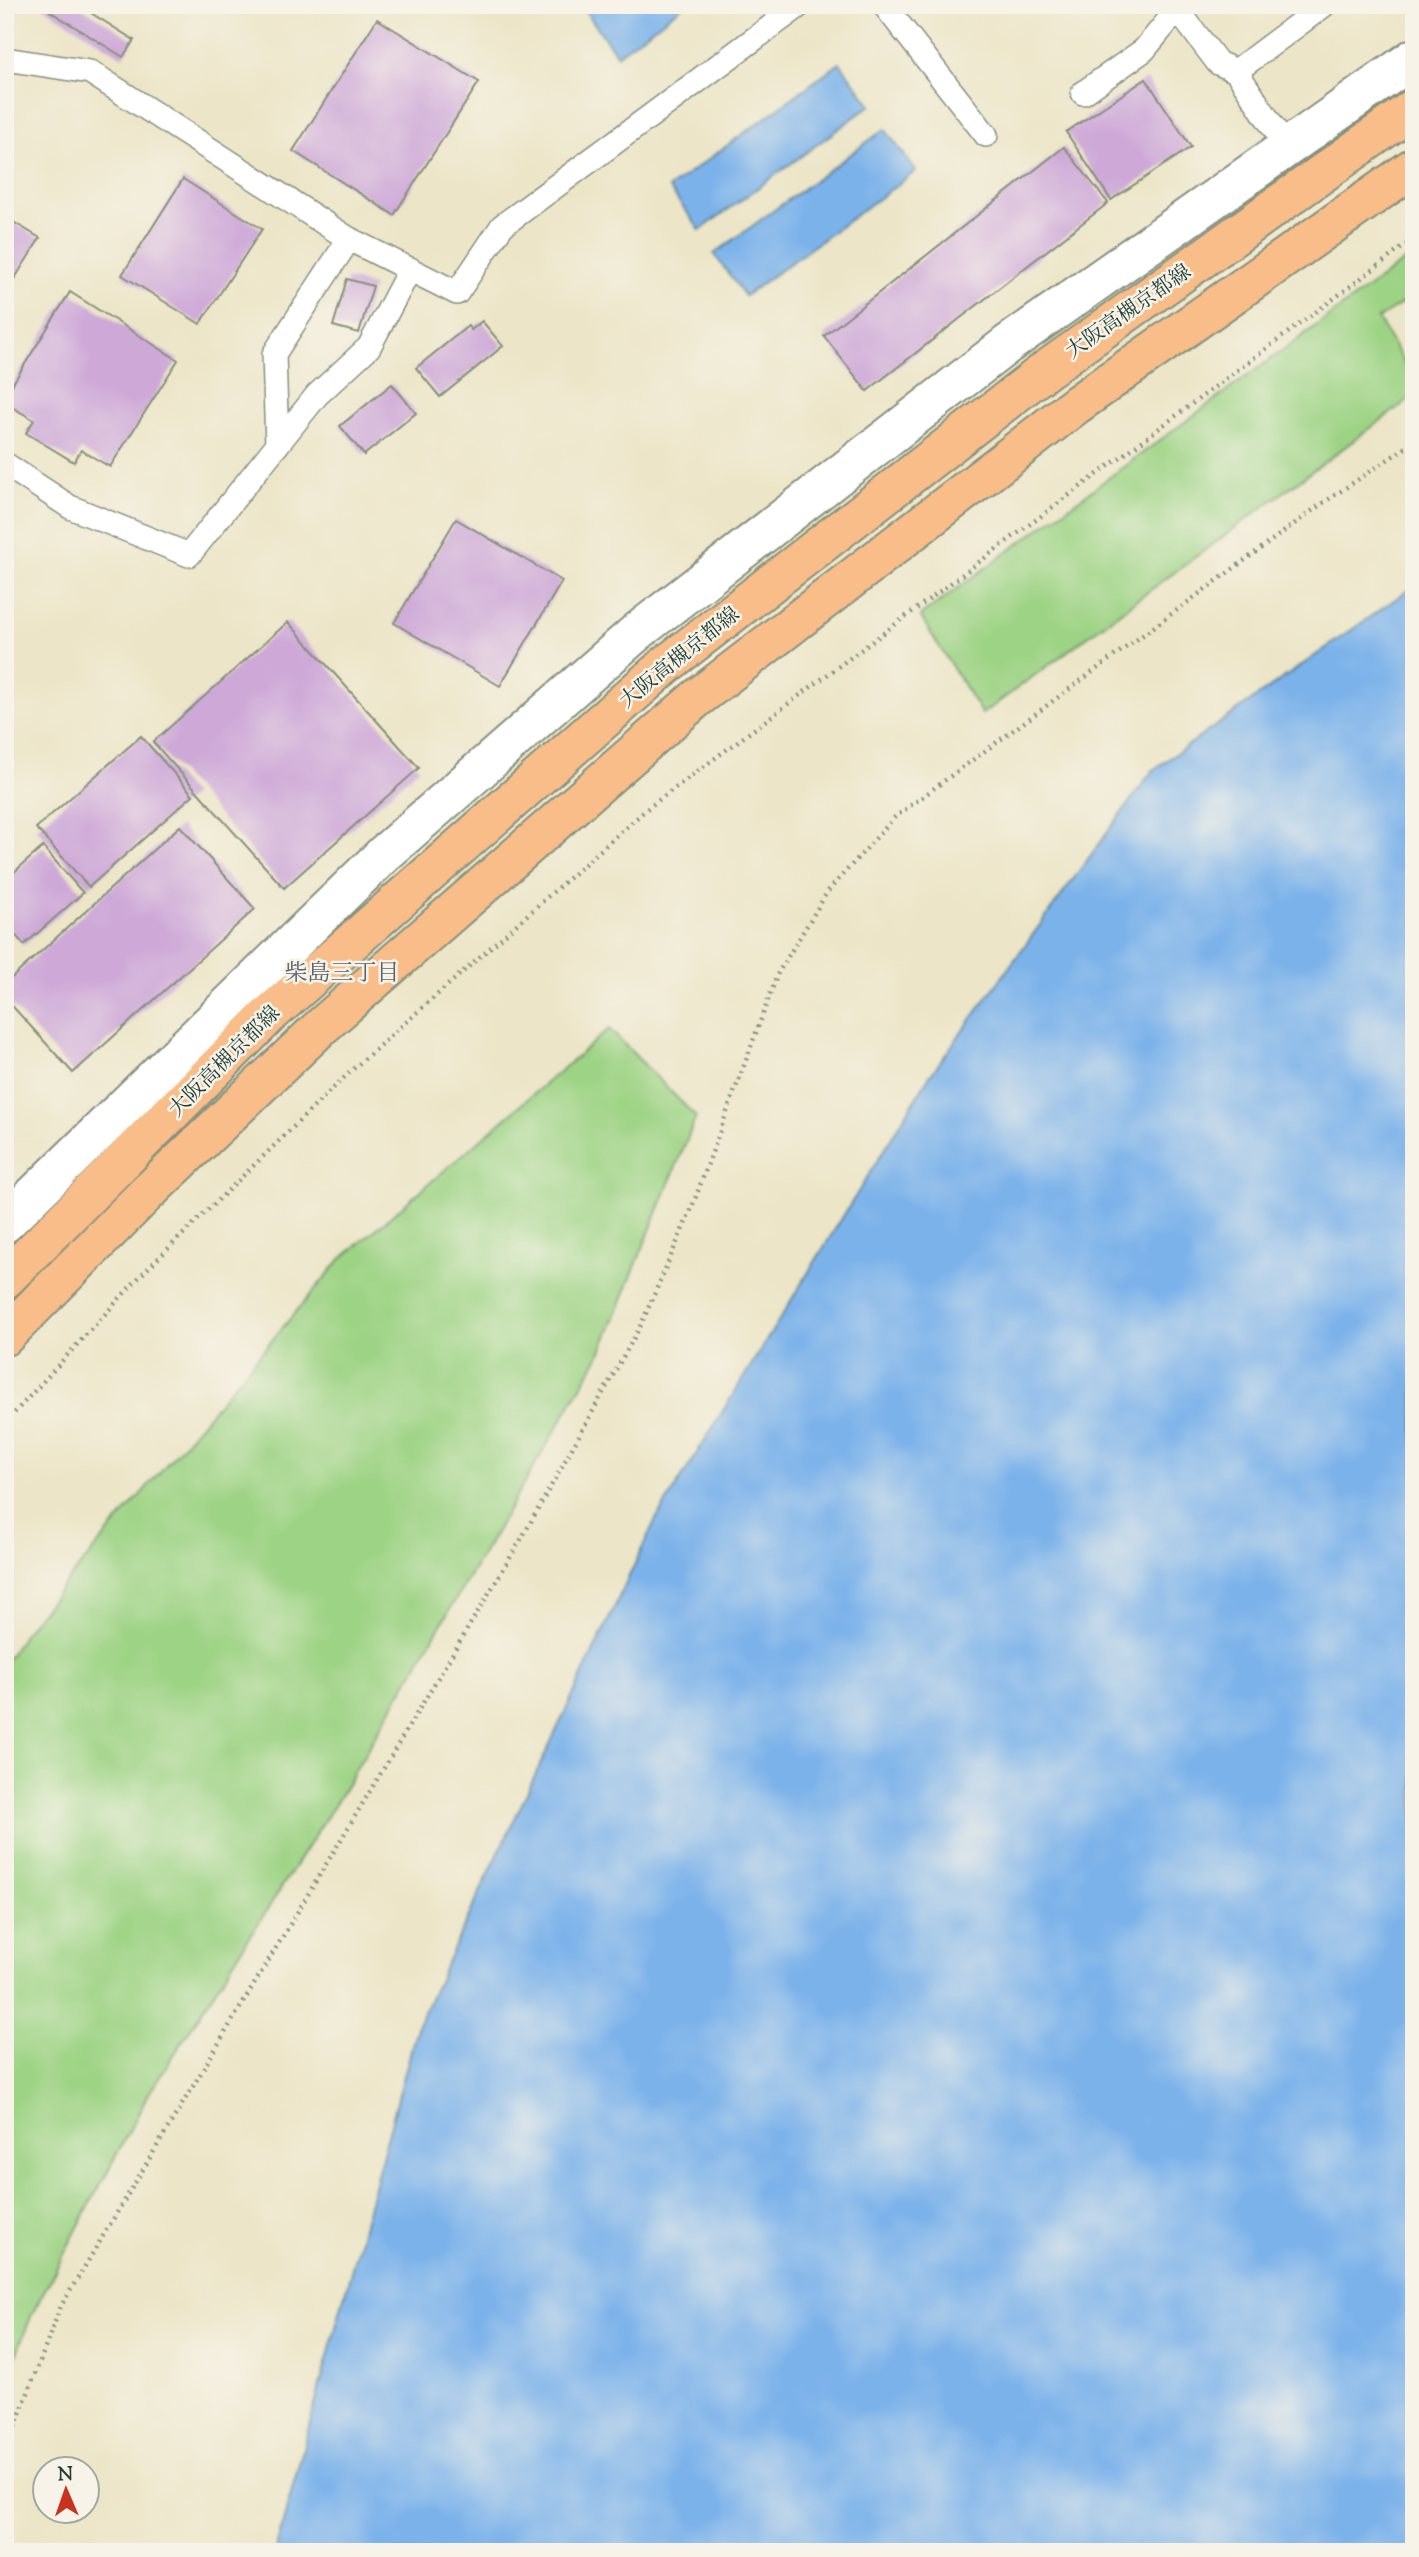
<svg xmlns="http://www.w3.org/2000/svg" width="1419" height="2557" font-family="'Sorts Mill Goudy','Noto Serif JP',serif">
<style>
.green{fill:#9dd384;stroke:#5e885c;stroke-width:2}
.water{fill:#7bb2ea;stroke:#4d788f;stroke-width:2}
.building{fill:#cea9d8}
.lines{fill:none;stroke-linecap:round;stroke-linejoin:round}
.service-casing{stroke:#86917e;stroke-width:26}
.tertiary-casing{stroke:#86917e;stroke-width:42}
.primary-casing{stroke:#86917e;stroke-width:42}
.path{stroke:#86917e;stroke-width:4.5;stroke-dasharray:2 5;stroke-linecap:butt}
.service{stroke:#fff;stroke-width:23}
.tertiary{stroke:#fff;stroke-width:38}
.primary{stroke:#f8bd89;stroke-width:38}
.labels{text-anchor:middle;stroke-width:5;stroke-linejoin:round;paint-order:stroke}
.street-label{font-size:21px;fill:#1f3d34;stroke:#f7f3e8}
.neighbourhood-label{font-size:23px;fill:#5c636d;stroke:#f7f3e8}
</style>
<rect width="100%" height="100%" fill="#f7f3e8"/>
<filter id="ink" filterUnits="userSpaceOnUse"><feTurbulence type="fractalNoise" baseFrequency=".0143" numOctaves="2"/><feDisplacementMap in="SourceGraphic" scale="14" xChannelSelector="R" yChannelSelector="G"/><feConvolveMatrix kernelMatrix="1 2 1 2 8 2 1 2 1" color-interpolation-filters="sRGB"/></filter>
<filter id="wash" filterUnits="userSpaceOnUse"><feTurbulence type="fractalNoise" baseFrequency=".00686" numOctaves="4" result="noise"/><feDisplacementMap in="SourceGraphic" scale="28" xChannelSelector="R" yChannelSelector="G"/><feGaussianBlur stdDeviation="1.57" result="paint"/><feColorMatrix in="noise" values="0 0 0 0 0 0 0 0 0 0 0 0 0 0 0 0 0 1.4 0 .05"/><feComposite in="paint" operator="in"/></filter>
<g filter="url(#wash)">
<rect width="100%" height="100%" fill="#ece5c7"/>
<!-- green -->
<g class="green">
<path d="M 1414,254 L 1414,295 L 1378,319 L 1414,379 L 1414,396 L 982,714 L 920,616 Z"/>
<path d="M 609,1029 L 696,1117 L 599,1356 L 340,1796 L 148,2095 L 32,2314 L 5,2383 L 5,1662 L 30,1625 L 340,1260 Z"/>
</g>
<!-- water -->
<g class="water">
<path d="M 581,5 L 684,5 L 617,55 Z"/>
<path d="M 840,63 L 871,105 L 700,230 L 669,188 Z"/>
<path d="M 885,129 L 916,171 L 745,296 L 714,254 Z"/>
<path d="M 1414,586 L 1414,2552 L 275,2552 L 418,2024 L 655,1521 L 929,1077 L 1153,770 Z"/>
</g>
<g id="blocks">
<!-- building -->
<g class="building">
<path d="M 40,5 L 78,5 L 134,40 L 123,57 Z"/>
<path d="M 377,19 L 479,82 L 394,215 L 293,151 Z"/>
<path d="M 1146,79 L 1191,147 L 1111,200 L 1066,132 Z"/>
<path d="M 1064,147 L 1108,203 L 867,391 L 824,336 Z"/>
<path d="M 183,179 L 262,229 L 200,324 L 122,275 Z"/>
<path d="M 5,217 L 40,238 L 5,294 Z"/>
<path d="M 347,279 L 373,286 L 359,333 L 333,326 Z"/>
<path d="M 70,292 L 178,360 L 110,467 L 81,450 L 74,462 L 26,433 L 34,420 L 5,403 L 5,396 Z"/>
<path d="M 482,321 L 503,346 L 440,397 L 416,368 L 468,326 L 471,330 Z"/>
<path d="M 392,384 L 416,413 L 364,455 L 340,426 Z"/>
<path d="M 456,519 L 562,581 L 500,686 L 394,623 Z"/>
<path d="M 288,622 L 419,768 L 284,888 L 153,742 Z"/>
<path d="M 141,736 L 193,795 L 89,887 L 36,828 Z"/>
<path d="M 180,826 L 255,909 L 73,1073 L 5,998 L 5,984 Z"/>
<path d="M 43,847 L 83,893 L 24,945 L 5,923 L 5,880 Z"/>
</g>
</g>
</g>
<g filter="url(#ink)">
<use href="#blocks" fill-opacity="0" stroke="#86917e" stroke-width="2"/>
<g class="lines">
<defs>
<g id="service">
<path d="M 884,5 L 986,135"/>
<path d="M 1174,5 L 1218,63 L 1236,71 L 1324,5"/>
<path d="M 5,59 L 90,72 L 349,239 L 457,293 L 502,226 L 800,5"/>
<path d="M 1236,71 L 1287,148"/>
<path d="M 1083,93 L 1144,50 L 1177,10"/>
<path d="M 277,445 L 274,354 L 349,239"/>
<path d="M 5,464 L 70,507 L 189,555 L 317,395 L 369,347 L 410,269"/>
</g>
<path id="tertiary" d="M 5,1223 L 384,854 L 637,632 L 1008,344 L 1414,58"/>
<g id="primary">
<path d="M 5,1279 L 270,1014 L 667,664 L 1046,370 L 1414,108"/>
<path d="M 5,1336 L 145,1195 L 322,1026 L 696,699 L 1076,405 L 1414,167"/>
</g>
</defs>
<!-- service casing -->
<use href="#service" class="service-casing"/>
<!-- tertiary casing -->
<use href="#tertiary" class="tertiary-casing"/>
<!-- primary casing -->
<use href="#primary" class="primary-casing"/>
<!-- path -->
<g class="path">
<path d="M 5,1423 L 142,1274 L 352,1070 L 648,808 L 1414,239"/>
<path d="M 5,2453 L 61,2306 L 519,1543 L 640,1327 L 691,1210 L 778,973 L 828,891 L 895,817 L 1320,505 L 1414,442"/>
</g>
<!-- service -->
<use href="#service" class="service"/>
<!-- tertiary -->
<use href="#tertiary" class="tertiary"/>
<!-- primary -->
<use href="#primary" class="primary"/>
</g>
</g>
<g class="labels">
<!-- street labels -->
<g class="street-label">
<text transform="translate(1128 311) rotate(-35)" y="7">大阪高槻京都線</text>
<text transform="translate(679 657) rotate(-39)" y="7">大阪高槻京都線</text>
<text transform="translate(224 1061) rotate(-45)" y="7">大阪高槻京都線</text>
</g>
<!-- neighbourhood labels -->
<g class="neighbourhood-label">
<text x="342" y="980">柴島三丁目</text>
</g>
</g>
<!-- margin -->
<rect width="1419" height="2557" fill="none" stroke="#f7f3e8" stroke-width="28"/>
<!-- north arrow -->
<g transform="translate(66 2490) rotate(358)"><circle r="33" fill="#f7f3e8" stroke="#a1aaa0" stroke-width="2"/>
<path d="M0-5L12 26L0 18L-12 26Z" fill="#c8321e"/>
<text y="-10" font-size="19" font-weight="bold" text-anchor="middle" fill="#1f3d34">N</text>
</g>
</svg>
